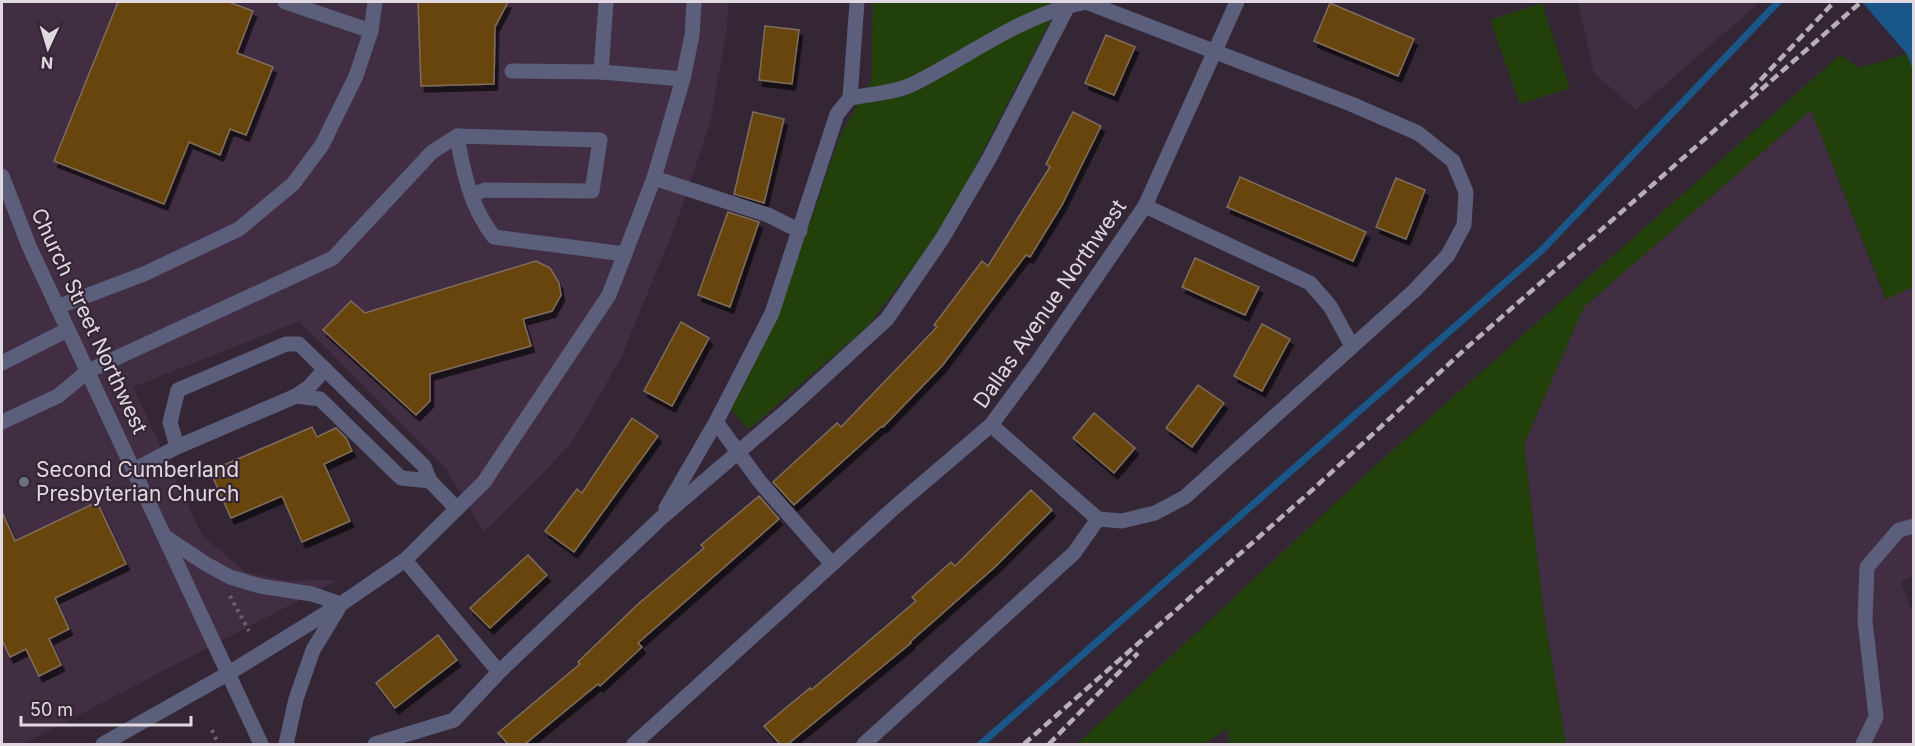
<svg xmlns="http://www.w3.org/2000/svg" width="1915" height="746" font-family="Inter,sans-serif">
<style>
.built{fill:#422e43}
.green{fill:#22410a}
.water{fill:#195788}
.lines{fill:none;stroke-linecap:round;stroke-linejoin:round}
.stream{stroke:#195788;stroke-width:7}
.building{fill:#684410;stroke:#7e6d5a;stroke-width:1.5;filter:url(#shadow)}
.path{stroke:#6f616f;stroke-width:4;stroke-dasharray:3 4.5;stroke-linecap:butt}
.minor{stroke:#5b5f7b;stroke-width:15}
.rail{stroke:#b8adb8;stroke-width:4.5;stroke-dasharray:9 4.5;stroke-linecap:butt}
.worship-dot{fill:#6b7280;stroke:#352636;stroke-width:2}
.labels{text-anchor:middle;stroke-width:4.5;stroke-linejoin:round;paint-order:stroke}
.street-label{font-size:21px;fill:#e2d8e2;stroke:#352636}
.poi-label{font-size:21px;fill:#e2d8e2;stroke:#352636;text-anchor:start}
</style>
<defs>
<filter id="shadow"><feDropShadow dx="3.5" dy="6" stdDeviation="0" flood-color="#0009"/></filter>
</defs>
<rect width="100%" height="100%" fill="#352636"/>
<!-- built -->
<g class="built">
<path d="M 2,2 L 728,2 L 727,30 L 710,122 L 677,221 L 621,358 L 570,445 L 484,532 L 447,470 L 299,321 L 133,387 L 202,535 L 245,572 L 288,581 L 338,580 L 23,744 L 2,744 Z"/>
<path d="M 1578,2 L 1760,2 L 1636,110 L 1594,73 Z"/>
<path d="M 1811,110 L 1885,299 L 1913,287 L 1914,576 L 1901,581 L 1913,615 L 1913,744 L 1566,744 L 1544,614 L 1524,444 L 1584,307 Z"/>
</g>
<!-- green -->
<g class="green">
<path d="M 873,2 L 1060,2 L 954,207 L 921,257 L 868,326 L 749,429 L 731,410 L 779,313 L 840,136 L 871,81 Z"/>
<path d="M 1542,3 L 1570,88 L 1520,104 L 1490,20 Z"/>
<path d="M 1907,54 L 1914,70 L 1913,287 L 1886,299 L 1811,110 L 1584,307 L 1524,444 L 1544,614 L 1566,744 L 1229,744 L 1228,728 L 1204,744 L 1077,744 L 1375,466 L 1840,55 L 1859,68 Z"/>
</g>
<!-- water -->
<path class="water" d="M 1862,2 L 1913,2 L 1913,70 L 1907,54 Z"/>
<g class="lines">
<!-- stream -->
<path class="stream" d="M 981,744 L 1542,250 L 1778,2"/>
</g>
<!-- building -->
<g class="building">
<path d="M 118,2 L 229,2 L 253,11 L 237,53 L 273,67 L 246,135 L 230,129 L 220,155 L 189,142 L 164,204 L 54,161 Z"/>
<path d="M 418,2 L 508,2 L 495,27 L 494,84 L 421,86 Z"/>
<path d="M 1330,3 L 1414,39 L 1398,76 L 1314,41 Z"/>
<path d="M 765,26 L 799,30 L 792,84 L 759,80 Z"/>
<path d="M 1106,35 L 1135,47 L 1114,95 L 1085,83 Z"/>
<path d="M 753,112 L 784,119 L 764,203 L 734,194 Z"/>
<path d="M 1073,112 L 1101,126 L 1062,205 L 1030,257 L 1026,255 L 942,366 L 883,427 L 882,426 L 794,505 L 773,482 L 837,423 L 841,427 L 937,327 L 934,325 L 982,261 L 988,266 L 1050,167 L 1046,164 Z"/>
<path d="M 1240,177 L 1366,232 L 1353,261 L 1227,207 Z"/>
<path d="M 1396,178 L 1425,190 L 1406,239 L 1376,227 Z"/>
<path d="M 728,212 L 759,222 L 730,307 L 698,295 Z"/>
<path d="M 1195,258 L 1259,287 L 1245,315 L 1182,287 Z"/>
<path d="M 536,261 L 550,268 L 559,283 L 561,295 L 552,311 L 523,319 L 531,346 L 430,374 L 430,401 L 416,415 L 323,330 L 351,301 L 365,313 Z"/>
<path d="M 681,322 L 709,338 L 672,406 L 644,391 Z"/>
<path d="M 1262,324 L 1290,339 L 1262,391 L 1234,376 Z"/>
<path d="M 1198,385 L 1224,403 L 1192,447 L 1166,428 Z"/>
<path d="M 1094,413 L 1135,448 L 1114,473 L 1073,438 Z"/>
<path d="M 632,418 L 658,436 L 574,552 L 545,531 L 577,489 L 582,493 Z"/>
<path d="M 312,427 L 317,437 L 336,428 L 346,438 L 352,451 L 324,464 L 350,521 L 302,542 L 282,496 L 231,518 L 210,471 Z"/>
<path d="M 1031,490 L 1052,510 L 996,566 L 910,642 L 911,643 L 788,744 L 780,744 L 764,726 L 810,688 L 811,690 L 916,601 L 912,597 L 951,562 L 955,566 Z"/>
<path d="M 759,496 L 779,519 L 638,643 L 642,647 L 600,686 L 598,684 L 525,744 L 508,744 L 498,733 L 580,664 L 578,662 L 637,605 L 704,548 L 701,545 Z"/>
<path d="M 97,502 L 126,564 L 55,598 L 69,629 L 49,639 L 61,665 L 39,676 L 26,649 L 10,657 L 2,640 L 2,512 L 15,541 Z"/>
<path d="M 528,555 L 547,575 L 490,628 L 470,608 Z"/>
<path d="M 438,635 L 457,660 L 395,708 L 376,683 Z"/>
</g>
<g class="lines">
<!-- path -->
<g class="path">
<path d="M 230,596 L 249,631"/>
<path d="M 212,730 L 218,744"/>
</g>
<!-- minor -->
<g class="minor">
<path d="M 285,2 L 371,31"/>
<path d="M 606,2 L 601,72 L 683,79"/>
<path d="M 512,71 L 601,72"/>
<path d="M 850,98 C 870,94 895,93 913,84 C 968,57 1024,13 1086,2 L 1351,104 L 1418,133 L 1453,161 L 1466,192 L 1464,225 L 1448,255 L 1415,290 L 1185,497 L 1155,513 L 1122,521 L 1098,519 L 991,425"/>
<path d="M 2,176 L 29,246 L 261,744"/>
<path d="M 654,178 L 768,215 L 800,231"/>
<path d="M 471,195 L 485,190 L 592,191 L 600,140 L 457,136 C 463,172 471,208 494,237 L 625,254"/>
<path d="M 1145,206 L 1310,283 L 1330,306 L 1352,346"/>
<path d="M 57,307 L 144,274 L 239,229 L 293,184 L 322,145 L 356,76 L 371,31 L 375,2"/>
<path d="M 2,363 L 67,330"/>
<path d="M 296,396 L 309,387 L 325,369"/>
<path d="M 2,422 L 58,396 L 88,371 L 333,258 L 432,152 L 457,136"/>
<path d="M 716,422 L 760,482 L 832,564"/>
<path d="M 134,470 L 177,447 L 296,396 L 320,399 L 401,478 L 430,481 L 424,466 L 299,344 L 286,344 L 178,390 L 170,422 L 177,447"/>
<path d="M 430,481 L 457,509"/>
<path d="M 666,508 L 716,422 L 772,313 L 837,114 L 850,98 L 857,2"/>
<path d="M 167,538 L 206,564 L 230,577 L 260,586 L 312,594 L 341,604"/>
<path d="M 405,560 L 499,672"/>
<path d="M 103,744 L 229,673 L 341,604 L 405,560 L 484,482 L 609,295 L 654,178 L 683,79 L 692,35 L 694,2"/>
<path d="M 286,744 L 296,699 L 313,650 L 338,609"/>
<path d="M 375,744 L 454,720 L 499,672 L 660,519 L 790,408 L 887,319 L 942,239 L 990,157 L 1069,4"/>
<path d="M 634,744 L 895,507 L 991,425 L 1037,363 L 1145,206 L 1237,2"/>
<path d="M 864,744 L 1074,553 L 1098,519"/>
<path d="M 1863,744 L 1876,717 L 1865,621 L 1867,567 L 1899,530 L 1914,526"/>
</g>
<!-- rail -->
<g class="rail">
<path d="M 1751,90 L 1834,2"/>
<path d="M 1024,744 L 1310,492 L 1464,350 L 1861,2"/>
<path d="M 1049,744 L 1138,653"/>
</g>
</g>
<!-- markers -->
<circle class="worship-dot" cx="24" cy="482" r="6"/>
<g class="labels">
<!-- street labels -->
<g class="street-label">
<text transform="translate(1050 304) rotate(-55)" y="7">Dallas Avenue Northwest</text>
<text transform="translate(89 321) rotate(65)" y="7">Church Street Northwest</text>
</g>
<!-- poi labels -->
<g class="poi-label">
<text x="36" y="477">Second Cumberland<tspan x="36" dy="24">Presbyterian Church</tspan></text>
</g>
</g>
<!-- border -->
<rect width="1915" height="746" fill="none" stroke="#e2d8e2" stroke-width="6"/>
<!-- north arrow -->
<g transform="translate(48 48) rotate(184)" stroke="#352636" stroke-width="4.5" paint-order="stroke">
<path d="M0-4.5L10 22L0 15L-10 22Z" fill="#e2d8e2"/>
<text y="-9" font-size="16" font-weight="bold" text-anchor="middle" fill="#e2d8e2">N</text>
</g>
<!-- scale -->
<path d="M21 716v9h170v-9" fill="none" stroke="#e2d8e2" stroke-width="3"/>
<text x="30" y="716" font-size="18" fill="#e2d8e2" stroke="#352636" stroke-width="4.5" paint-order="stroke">50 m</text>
</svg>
